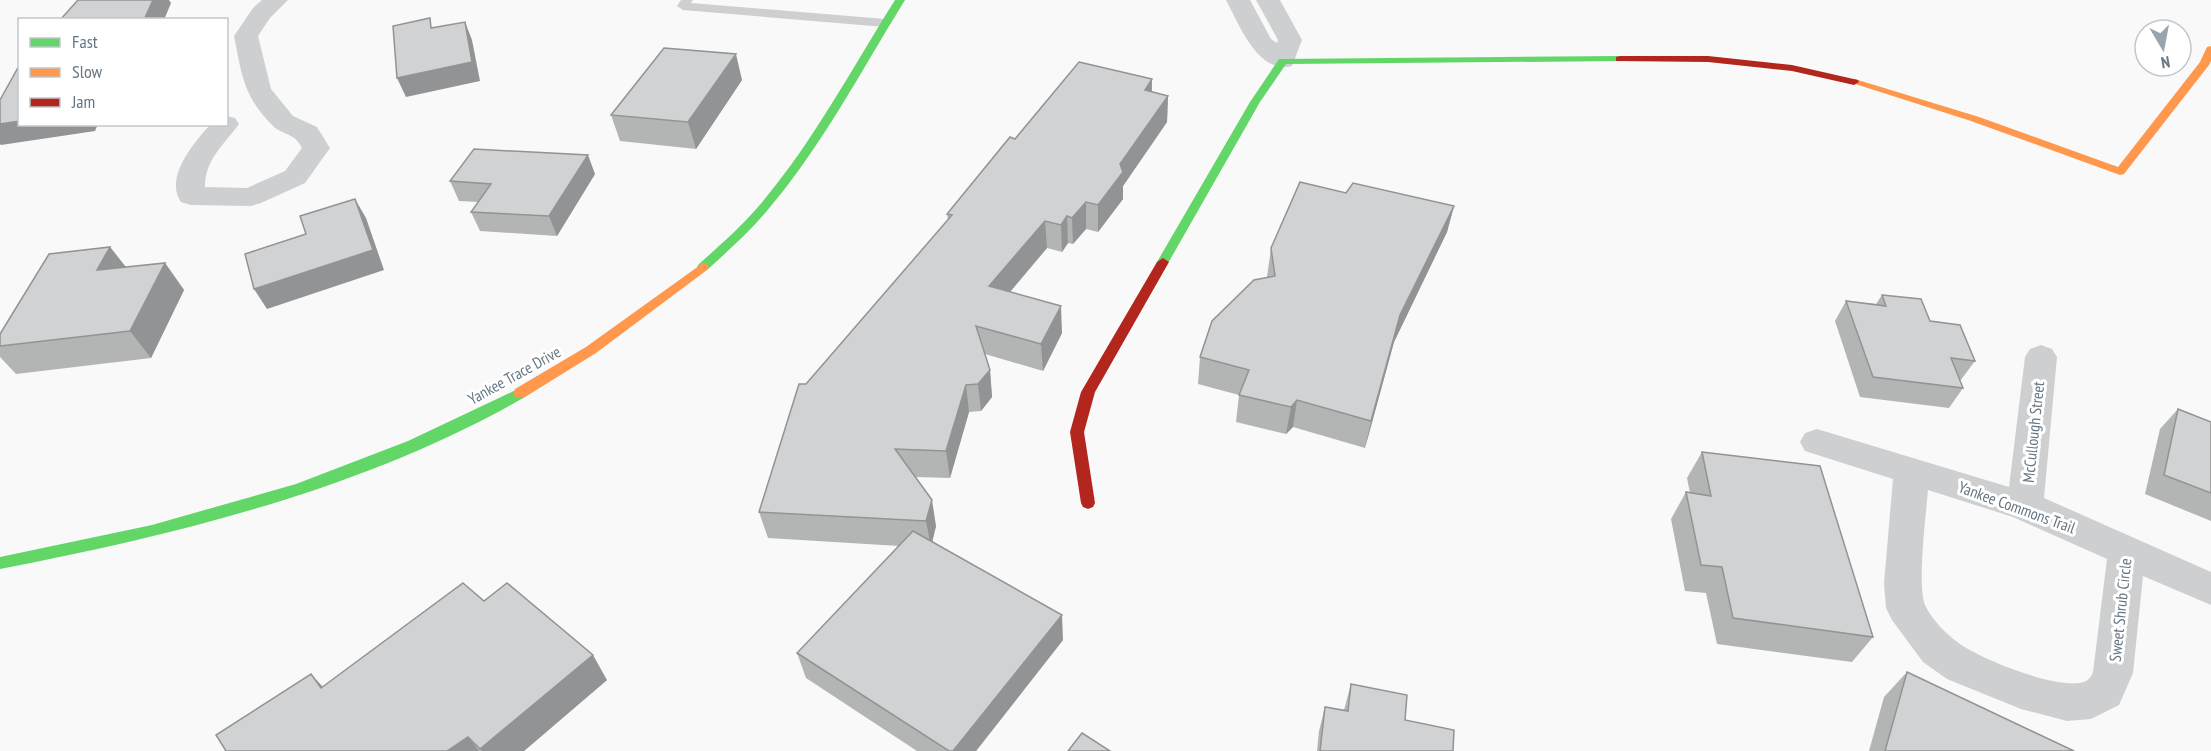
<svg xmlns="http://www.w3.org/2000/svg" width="2211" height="751" font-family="'PT Sans Narrow',sans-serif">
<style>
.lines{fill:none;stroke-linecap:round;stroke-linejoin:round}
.lane{fill:#cecfd0;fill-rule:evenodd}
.street{fill:#cecfd0;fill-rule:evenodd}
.fast{fill:#63d668;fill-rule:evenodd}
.slow{fill:#ff974d;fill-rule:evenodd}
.jam{fill:#b3261e;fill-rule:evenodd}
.wall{fill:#b3b5b5}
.shaded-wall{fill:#929394}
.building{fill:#d0d2d3;stroke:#929394;stroke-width:1.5}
.labels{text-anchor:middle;stroke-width:6;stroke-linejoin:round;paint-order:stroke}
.street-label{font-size:16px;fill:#657683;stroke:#fff}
</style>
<rect width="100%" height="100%" fill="#f9f9f9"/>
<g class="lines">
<!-- lane -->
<path class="lane" d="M 681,0 L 693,0 L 691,3 L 885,19 L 892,23 L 885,27 L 683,10 L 677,6 Z"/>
<!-- street -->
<g class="street">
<path d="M 262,0 L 288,0 L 270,18 L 258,36 L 271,89 L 293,116 L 317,127 L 330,148 L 305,183 L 261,203 L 251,206 L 191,205 L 181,202 C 164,178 194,142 211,124 L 226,124 L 226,116 L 235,118 L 239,124 C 224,145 205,159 205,187 L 247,188 L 285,171 L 302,148 C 294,132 284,136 273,126 C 243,96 242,75 234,36 L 253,8 Z"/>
<path d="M 1226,0 L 1250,0 L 1271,39 L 1277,43 L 1278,40 L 1256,0 L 1280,0 L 1302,40 L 1292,66 C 1258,75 1239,24 1226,0 Z"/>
<path d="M 2041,345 L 2052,349 L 2057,357 L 2044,498 L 2211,572 L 2211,605 L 2143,576 L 2133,673 L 2119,705 L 2091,719 L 2067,721 L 2021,709 L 1947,679 L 1923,662 L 1892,620 L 1886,608 L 1884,583 L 1893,479 L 1805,451 L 1800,442 L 1805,433 L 1817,429 L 2009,487 L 2025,357 L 2030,349 ZM 1928,490 L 2013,517 L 2107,559 L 2093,672 C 2091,677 2089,680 2084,682 C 2056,690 1972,657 1951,637 C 1942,630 1930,616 1925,605 C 1917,585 1926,515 1928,490 Z"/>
</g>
<!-- fast -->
<g class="fast">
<path d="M 895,0 L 905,0 C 861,71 821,148 766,212 C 748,233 728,251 707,270 L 699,270 L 697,267 L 699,264 C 719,246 740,228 758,207 C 812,144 851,70 895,0 Z"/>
<path d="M 1620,56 L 1624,57 L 1624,61 L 1286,64 L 1260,102 L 1167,265 L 1163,266 L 1157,262 L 1250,102 L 1279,59 Z"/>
<path d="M 520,388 L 527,393 L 525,397 C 364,489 180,534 0,569 L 0,557 L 152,525 L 296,484 L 408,441 Z"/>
</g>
<!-- slow -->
<g class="slow">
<path d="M 2211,46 L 2211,61 L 2209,65 L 2124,174 L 2120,175 L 1971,121 L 1849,82 L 1854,79 L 1858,80 L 1979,117 L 2118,167 L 2200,62 L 2207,47 Z"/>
<path d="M 703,263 L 707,264 L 709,267 L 707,270 L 596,353 L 525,397 L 515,397 L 513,393 L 515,389 L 586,347 Z"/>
</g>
<!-- jam -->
<g class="jam">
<path d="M 1620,56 L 1708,56 L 1792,65 L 1858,80 L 1859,82 L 1854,85 L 1792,71 L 1708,62 L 1616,61 L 1616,57 Z"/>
<path d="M 1163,258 L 1169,262 L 1095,392 L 1084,432 L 1095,503 L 1093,507 L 1088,509 L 1083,507 L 1081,503 L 1070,432 L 1081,392 L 1157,262 Z"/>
</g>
</g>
<!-- wall -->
<g class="wall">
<path d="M 1152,79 L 1152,92 L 1168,96 L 1167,122 L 1123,186 L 1123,199 L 1098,232 L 1086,229 L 1073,244 L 1068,243 L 1062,252 L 1047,248 L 1010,292 L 1062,333 L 1043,371 L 985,354 L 990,370 L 992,397 L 981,411 L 969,412 L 950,478 L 915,477 L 936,526 L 932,542 L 1063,640 L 976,751 L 917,751 L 806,678 L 797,653 L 899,546 L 768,538 L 759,512 L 806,384 L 948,220 L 947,214 L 1015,139 Z"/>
<path d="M 742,80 L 696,149 L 620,141 L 611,115 Z"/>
<path d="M 595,174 L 557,236 L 480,231 L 471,212 L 478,202 L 459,201 L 450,181 Z"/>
<path d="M 1346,193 L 1454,206 L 1447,232 L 1394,342 L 1365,448 L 1293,427 L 1286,434 L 1236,422 L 1239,395 L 1198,384 L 1200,357 L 1267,277 L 1271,248 Z"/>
<path d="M 110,247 L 126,267 L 165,263 L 184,290 L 151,358 L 16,374 L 0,357 L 0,334 Z"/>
<path d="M 1882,295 L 1930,321 L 1975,361 L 1960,381 L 1963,388 L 1949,408 L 1860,397 L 1835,321 L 1846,301 L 1876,304 Z"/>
<path d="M 2178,409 L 2211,422 L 2211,521 L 2145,494 L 2160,429 Z"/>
<path d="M 1702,452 L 1873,637 L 1852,662 L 1717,644 L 1706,593 L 1685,591 L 1671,519 L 1686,492 L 1690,493 L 1687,478 Z"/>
<path d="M 484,601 L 607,680 L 524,751 L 226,751 L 311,674 L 323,687 Z"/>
<path d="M 1907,672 L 2074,751 L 1869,751 L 1884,697 Z"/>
<path d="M 1351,684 L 1405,720 L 1453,751 L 1317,751 L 1319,731 L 1325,707 L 1344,710 Z"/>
</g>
<!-- shaded-wall -->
<g class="shaded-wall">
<path d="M 153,0 L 169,0 L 171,3 L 164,20 L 144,20 Z"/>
<path d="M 465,22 L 472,40 L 480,81 L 406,97 L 397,78 Z"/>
<path d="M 736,54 L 742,80 L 696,149 L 688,122 Z"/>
<path d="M 1152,79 L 1151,105 L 1145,90 Z"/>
<path d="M 1168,96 L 1167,122 L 1123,186 L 1123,199 L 1098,232 L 1098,205 L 1120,164 Z"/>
<path d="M 20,121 L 20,124 L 98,124 L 95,131 L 1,145 L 0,144 L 0,124 Z"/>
<path d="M 588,155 L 595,174 L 557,236 L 549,216 Z"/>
<path d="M 355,199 L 366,218 L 384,270 L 267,309 L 254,289 Z"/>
<path d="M 1086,202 L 1086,229 L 1073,244 L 1072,218 Z"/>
<path d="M 1454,206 L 1447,232 L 1394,342 L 1365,448 L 1371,421 L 1400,315 Z"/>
<path d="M 1067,216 L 1068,243 L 1062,252 L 1061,225 Z"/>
<path d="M 1045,221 L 1047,248 L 992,313 L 989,286 Z"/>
<path d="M 110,247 L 131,274 L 97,270 Z"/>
<path d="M 165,263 L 184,290 L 151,358 L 130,331 Z"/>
<path d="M 1061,306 L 1062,333 L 1043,371 L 1041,344 Z"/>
<path d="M 990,370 L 992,397 L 981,411 L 978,384 Z"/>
<path d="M 966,385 L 969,412 L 950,478 L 946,451 Z"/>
<path d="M 1297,400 L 1293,427 L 1286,434 L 1291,407 Z"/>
<path d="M 932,500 L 936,526 L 931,547 L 926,521 Z"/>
<path d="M 1062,615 L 1063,640 L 976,751 L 953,751 Z"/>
<path d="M 593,655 L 607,680 L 524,751 L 482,751 L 480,749 Z"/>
<path d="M 311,674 L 333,699 L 321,688 Z"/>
<path d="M 468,737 L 479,751 L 447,751 Z"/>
</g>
<!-- building -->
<g class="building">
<path d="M 78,0 L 153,0 L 144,20 L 60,20 Z"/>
<path d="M 430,18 L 431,28 L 465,22 L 472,62 L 397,78 L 393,26 Z"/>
<path d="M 664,48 L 736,54 L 688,122 L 611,115 Z"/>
<path d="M 1079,62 L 1152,79 L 1145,90 L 1168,96 L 1120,164 L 1123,172 L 1098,205 L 1086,202 L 1072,218 L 1067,216 L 1061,225 L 1045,221 L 989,286 L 1061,306 L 1041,344 L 976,326 L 990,370 L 978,384 L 966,385 L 946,451 L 895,449 L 932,500 L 926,521 L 759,512 L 799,384 L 806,384 L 952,215 L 947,214 L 1010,137 L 1015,139 Z"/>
<path d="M 20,64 L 20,121 L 0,124 L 0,100 Z"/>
<path d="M 474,149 L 588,155 L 549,216 L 471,212 L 491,184 L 450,181 Z"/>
<path d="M 1300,182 L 1346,193 L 1353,183 L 1454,206 L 1400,315 L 1371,421 L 1297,400 L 1291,407 L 1239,395 L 1249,370 L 1200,357 L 1212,321 L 1254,280 L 1275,276 L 1271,248 Z"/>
<path d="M 355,199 L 373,250 L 254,289 L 245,254 L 306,234 L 300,216 Z"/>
<path d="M 110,247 L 97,270 L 165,263 L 130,331 L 0,346 L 0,334 L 49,254 Z"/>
<path d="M 1882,295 L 1921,299 L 1930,321 L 1960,325 L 1975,361 L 1951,358 L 1963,388 L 1873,377 L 1846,301 L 1886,306 Z"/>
<path d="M 2178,409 L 2211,422 L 2211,493 L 2164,475 Z"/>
<path d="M 1702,452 L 1820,466 L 1873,637 L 1733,618 L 1722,567 L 1701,565 L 1686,492 L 1711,496 Z"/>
<path d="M 913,531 L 1062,615 L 953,751 L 949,751 L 797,653 Z"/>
<path d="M 463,583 L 484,601 L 507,583 L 593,655 L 480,749 L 468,737 L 447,751 L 226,751 L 216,735 L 311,674 L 321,688 Z"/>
<path d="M 1907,672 L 2074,751 L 1885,751 Z"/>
<path d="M 1351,684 L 1407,695 L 1405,720 L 1454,730 L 1453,751 L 1320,751 L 1325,707 L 1348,711 Z"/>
<path d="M 1082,733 L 1110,751 L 1068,751 Z"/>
</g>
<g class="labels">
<!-- street labels -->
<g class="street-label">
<text transform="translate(514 375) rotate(-29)" y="6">Yankee Trace Drive</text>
<text transform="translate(2033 432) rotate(-84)" y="6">McCullough Street</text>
<text transform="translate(2017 507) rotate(20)" y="6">Yankee Commons Trail</text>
<text transform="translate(2120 610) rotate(-84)" y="6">Sweet Shrub Circle</text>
</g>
</g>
<!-- legend -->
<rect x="18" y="18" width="210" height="108" fill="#ffffff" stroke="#c1c8cd" stroke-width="1.5"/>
<rect x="30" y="38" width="30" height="9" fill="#63d668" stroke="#c1c8cd" stroke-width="1.5"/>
<text x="72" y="48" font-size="18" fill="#657683">Fast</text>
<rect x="30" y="68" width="30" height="9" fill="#ff974d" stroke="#c1c8cd" stroke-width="1.5"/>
<text x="72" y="78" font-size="18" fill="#657683">Slow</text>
<rect x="30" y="98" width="30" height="9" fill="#b3261e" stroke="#c1c8cd" stroke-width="1.5"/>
<text x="72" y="108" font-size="18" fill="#657683">Jam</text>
<!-- north arrow -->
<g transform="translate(2163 48) rotate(170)"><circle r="28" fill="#ffffff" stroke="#c1c8cd" stroke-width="1.5"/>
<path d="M0-4.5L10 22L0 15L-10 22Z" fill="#99a4ac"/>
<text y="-9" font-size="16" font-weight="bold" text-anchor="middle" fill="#657683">N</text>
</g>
</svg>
